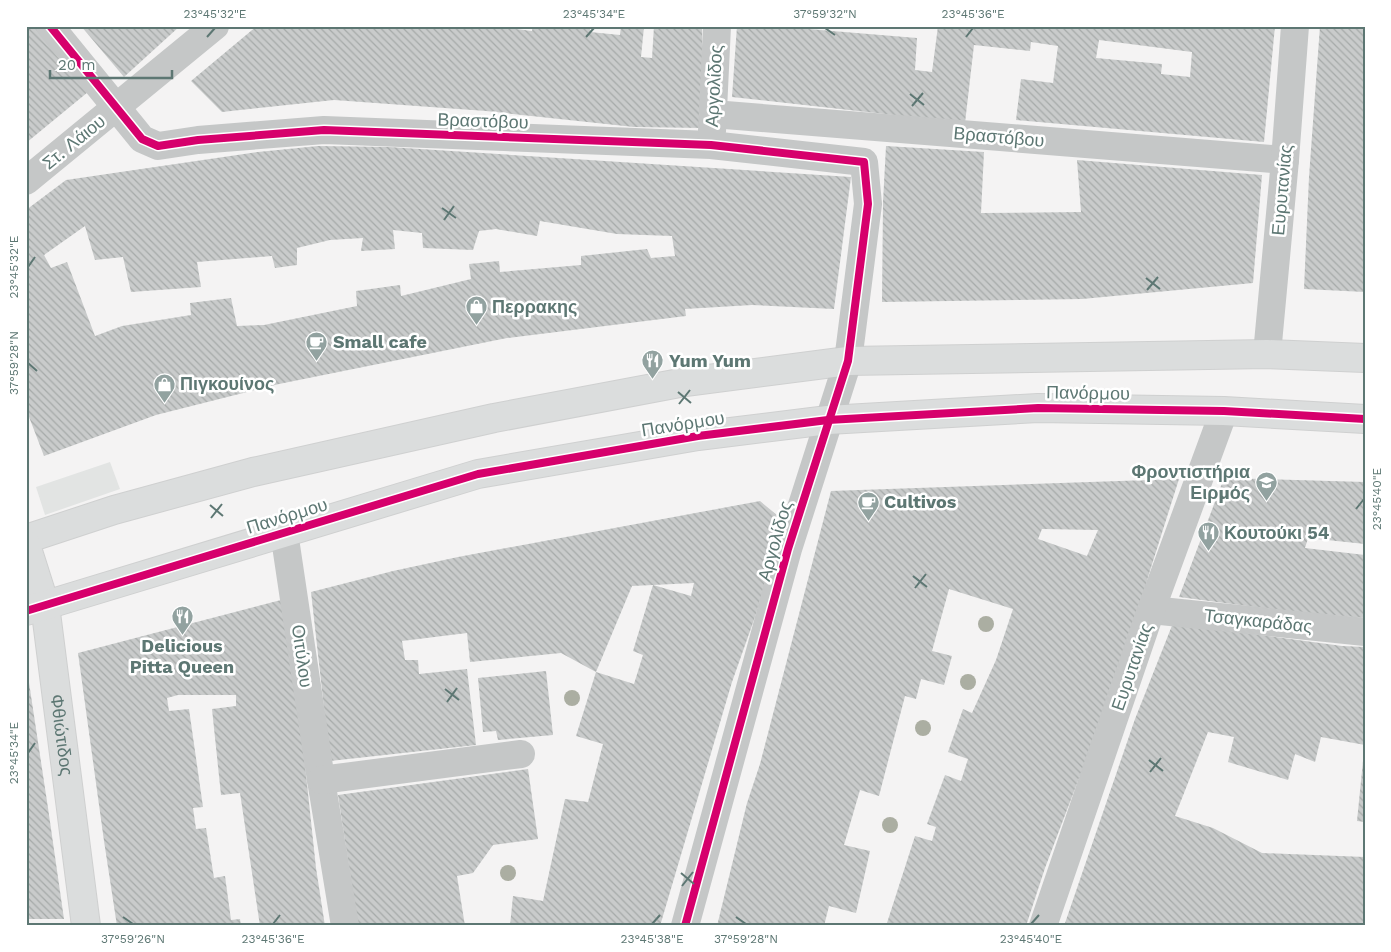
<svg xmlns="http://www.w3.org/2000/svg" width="1391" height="952" font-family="'Work Sans',sans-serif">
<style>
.built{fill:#e2e4e3}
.building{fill:url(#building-back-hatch);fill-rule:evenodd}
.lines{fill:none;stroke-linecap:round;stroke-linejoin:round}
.secondary-casing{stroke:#cfd0d0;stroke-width:30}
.street{stroke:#c5c7c7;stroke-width:28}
.secondary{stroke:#dbdddd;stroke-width:28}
.cycleway-casing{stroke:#fff;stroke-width:11}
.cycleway{stroke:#d6006c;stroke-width:8}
.tree{fill:#abaea2}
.ticks{fill:none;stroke:#5d7773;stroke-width:2}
.labels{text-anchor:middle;stroke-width:5;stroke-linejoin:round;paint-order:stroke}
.street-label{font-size:18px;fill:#5d7773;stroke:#fff}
.poi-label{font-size:18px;font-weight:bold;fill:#5d7773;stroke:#fff;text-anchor:start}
.neatline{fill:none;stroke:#5d7773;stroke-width:2}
.ticks-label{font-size:12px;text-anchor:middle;fill:#5d7773}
</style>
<defs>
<pattern id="building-back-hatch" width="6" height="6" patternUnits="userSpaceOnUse" patternTransform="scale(1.25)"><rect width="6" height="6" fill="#c9cbcb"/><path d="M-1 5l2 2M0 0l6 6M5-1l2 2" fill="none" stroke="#a6aaa9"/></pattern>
</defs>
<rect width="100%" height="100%" fill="#f4f3f3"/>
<!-- built -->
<path class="built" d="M 110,462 L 120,489 L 45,515 L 36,487 Z"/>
<!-- building -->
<g class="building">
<path d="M 26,26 L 34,26 L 88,92 L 26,143 Z"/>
<path d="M 81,26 L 180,26 L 124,77 Z"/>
<path d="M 257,26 L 492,26 L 532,31 L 533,26 L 590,26 L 590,32 L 620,35 L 621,26 L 640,26 L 644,27 L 641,57 L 652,58 L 654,26 L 702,26 L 702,128 L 634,127 L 486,111 L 334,100 L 222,112 L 191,81 Z"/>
<path d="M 737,26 L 796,26 L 796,28 L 917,38 L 915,70 L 932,72 L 938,26 L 1275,26 L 1264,142 L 1016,120 L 1021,79 L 1053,83 L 1058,46 L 1031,42 L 1030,51 L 974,45 L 965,123 L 732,97 ZM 1099,40 L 1192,52 L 1190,77 L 1161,74 L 1162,64 L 1096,58 Z"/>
<path d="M 1320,26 L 1365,26 L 1365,292 L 1304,289 L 1309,177 Z"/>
<path d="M 318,146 L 389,147 L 851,177 L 834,309 L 752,305 L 685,309 L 686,316 L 507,338 L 279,384 L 156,415 L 44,456 L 26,409 L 26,210 L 66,180 L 258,152 ZM 540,221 L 617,234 L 672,236 L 675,256 L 651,258 L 647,249 L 581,256 L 581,265 L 500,272 L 499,261 L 469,264 L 471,279 L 401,296 L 400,285 L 356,291 L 357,306 L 264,325 L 237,326 L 231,298 L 190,303 L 191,315 L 122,326 L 95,336 L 67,262 L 51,268 L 44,255 L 85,226 L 95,260 L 123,257 L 131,292 L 201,287 L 197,262 L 272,256 L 275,268 L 297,265 L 297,248 L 330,240 L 363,238 L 361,251 L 395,249 L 393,230 L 422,233 L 423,248 L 473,250 L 479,231 L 496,229 L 537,236 Z"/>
<path d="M 886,146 L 984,152 L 981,213 L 1081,212 L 1077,160 L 1262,175 L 1253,283 L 1082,299 L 882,302 L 883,202 Z"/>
<path d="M 1224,478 L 1365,482 L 1365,544 L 1308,538 L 1305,548 L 1365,555 L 1365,618 L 1286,611 L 1179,597 Z"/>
<path d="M 1179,479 L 1148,577 L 1134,633 L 1045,868 L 1026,926 L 886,926 L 915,836 L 932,841 L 936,827 L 927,824 L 945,775 L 961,781 L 968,759 L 948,752 L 963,709 L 972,713 L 996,660 L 1013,609 L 949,589 L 932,651 L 952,656 L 944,685 L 921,679 L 916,699 L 905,696 L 879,796 L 860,790 L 844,845 L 870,851 L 856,913 L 829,906 L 824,926 L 717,926 L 747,803 L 760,764 L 831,491 ZM 1042,529 L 1098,530 L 1087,556 L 1038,539 Z"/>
<path d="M 760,501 L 784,521 L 755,617 L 732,682 L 660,926 L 510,926 L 513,896 L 543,901 L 565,799 L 588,802 L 603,744 L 576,736 L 596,672 L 634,684 L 643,655 L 633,651 L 653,585 L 632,586 L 596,672 L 561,653 L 470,662 L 467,633 L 402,641 L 405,660 L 418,660 L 419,674 L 467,669 L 476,745 L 330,761 L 311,592 L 393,571 L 458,557 ZM 694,583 L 691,596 L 653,585 Z"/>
<path d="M 281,600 L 298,699 L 316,868 L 325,926 L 260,926 L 240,793 L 221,795 L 212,709 L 236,706 L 236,695 L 178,695 L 167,698 L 169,711 L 189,709 L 203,807 L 193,808 L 196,829 L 206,828 L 214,878 L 225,876 L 231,920 L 240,919 L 241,926 L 117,926 L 104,841 L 78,653 Z"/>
<path d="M 1173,623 L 1342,646 L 1365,647 L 1365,745 L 1321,737 L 1315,762 L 1295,754 L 1288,780 L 1228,762 L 1234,737 L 1208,732 L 1175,816 L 1213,828 L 1262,853 L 1365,857 L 1365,926 L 1064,926 L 1135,719 Z"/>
<path d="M 546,671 L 553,735 L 498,740 L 496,731 L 483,732 L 478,678 Z"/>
<path d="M 28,676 L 48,808 L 64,919 L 26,919 L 26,677 Z"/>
<path d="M 1363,761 L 1365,761 L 1365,822 L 1357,821 Z"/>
<path d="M 528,769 L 538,839 L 493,845 L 473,873 L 457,876 L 465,926 L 358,926 L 338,795 Z"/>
</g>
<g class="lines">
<defs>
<g id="secondary">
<path d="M 26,539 L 114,510 L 253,472 L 494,418 L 685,382 L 848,361 L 1267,354 L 1365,358"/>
<path id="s1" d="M 26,545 L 45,605 L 86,926"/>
<path d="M 26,611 L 478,474 L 698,436 L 828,420 L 1038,408 L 1224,411 L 1365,419"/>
</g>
</defs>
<!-- secondary casing -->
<use href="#secondary" class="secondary-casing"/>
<!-- street -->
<g class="street">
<path d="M 50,26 L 142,139 L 158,146 L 198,140 L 324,130 L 711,145 L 864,162 L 868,204 L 848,361 L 788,549 L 685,926"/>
<path d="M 713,114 L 1285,160"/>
<path d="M 712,131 L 717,26"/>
<path d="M 26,181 L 215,26"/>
<path d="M 1267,354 L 1285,160 L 1295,26"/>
<path d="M 284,532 L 321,780 L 345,926"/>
<path d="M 1151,610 L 1365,632"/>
<path d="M 321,780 L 521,754"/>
<path d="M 1043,926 L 1151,610 L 1224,411"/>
</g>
<!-- secondary -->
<use href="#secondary" class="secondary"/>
<defs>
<g id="cycleway">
<path d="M 50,26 L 142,139 L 158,146 L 198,140 L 324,130 L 711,145 L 864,162 L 868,204 L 848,361 L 788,549 L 685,926"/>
<path d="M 26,611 L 478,474 L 698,436 L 828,420 L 1038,408 L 1224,411 L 1365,419"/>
</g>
</defs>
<!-- cycleway casing -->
<use href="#cycleway" class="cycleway-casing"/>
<!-- cycleway -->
<use href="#cycleway" class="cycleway"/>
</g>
<!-- trees -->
<g class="tree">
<circle cx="986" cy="624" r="8"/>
<circle cx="968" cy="682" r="8"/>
<circle cx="572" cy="698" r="8"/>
<circle cx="923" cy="728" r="8"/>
<circle cx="890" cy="825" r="8"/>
<circle cx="508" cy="873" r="8"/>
</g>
<!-- ticks -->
<path class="ticks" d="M 825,28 L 835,35M 207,37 L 215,28M 586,37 L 594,28M 966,37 L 973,28M 910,94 L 924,105M 912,106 L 923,93M 442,208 L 456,218M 444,220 L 454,206M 28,267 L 35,257M 1146,278 L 1160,289M 1147,290 L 1158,277M 28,363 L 37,371M 678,392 L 691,403M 679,404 L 690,390M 210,505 L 223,516M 1356,509 L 1364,499M 211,518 L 222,504M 913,576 L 927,587M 915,588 L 926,574M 445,689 L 459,700M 447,702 L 457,688M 28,753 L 35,743M 1149,760 L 1163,771M 1150,772 L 1161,758M 681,873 L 694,884M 682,886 L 693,872M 123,917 L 133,924M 736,917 L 746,924M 273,924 L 280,915M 652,924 L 660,915M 1031,924 L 1039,915"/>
<!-- icons -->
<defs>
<symbol id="shop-pin" viewBox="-11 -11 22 30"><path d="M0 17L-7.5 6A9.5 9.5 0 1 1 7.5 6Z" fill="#92a2a0" stroke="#fff"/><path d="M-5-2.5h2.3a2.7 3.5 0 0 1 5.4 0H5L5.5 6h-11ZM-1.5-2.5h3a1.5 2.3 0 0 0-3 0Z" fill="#fff"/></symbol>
<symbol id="cafe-pin" viewBox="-11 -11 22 30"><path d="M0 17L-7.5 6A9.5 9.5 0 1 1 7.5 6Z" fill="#92a2a0" stroke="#fff"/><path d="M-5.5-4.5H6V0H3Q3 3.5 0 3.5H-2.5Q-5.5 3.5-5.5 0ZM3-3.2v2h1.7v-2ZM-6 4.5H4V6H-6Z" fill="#fff"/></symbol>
<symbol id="restaurant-pin" viewBox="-11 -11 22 30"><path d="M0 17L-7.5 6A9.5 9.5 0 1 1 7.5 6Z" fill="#92a2a0" stroke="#fff"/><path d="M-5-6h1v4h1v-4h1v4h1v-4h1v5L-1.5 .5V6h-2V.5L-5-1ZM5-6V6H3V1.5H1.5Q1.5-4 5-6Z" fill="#fff"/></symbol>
<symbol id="school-pin" viewBox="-11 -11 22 30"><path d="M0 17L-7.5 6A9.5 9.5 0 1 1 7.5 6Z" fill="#92a2a0" stroke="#fff"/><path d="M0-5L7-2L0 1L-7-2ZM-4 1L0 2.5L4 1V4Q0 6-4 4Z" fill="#fff"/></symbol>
</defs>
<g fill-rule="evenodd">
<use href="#shop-pin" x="464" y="294" width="25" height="34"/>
<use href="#cafe-pin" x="304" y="330" width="25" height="34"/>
<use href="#restaurant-pin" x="640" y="348" width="25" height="34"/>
<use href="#shop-pin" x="152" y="372" width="25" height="34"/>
<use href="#school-pin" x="1254" y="470" width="25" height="34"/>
<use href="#cafe-pin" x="856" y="490" width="25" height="34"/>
<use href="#restaurant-pin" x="1196" y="520" width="25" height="34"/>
<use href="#restaurant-pin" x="170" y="604" width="25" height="34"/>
</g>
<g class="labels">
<!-- street labels -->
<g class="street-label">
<text transform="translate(714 86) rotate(-87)" y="6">Αργολίδος</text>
<text transform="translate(483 121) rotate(2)" y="6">Βραστόβου</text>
<text transform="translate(999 137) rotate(5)" y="6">Βραστόβου</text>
<text transform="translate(74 142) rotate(-39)" y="6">Στ. Λάιου</text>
<text transform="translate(1282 190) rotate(-85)" y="6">Ευρυτανίας</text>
<text transform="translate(1088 393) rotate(1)" y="6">Πανόρμου</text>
<text transform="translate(683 424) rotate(-9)" y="6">Πανόρμου</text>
<text transform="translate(287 516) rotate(-17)" y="6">Πανόρμου</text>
<text transform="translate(775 541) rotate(-74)" y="6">Αργολίδος</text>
<text transform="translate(1258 621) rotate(6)" y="6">Τσαγκαράδας</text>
<text transform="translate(302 656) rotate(82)" y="6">Οιτύλου</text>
<text transform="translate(1132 667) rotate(-71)" y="6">Ευρυτανίας</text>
<text dy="6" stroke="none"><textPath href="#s1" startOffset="194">Φθιώτιδος</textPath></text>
</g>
<!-- poi labels -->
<g class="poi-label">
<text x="492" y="313">Περρακης</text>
<text x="333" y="348">Small cafe</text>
<text x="669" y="367">Yum Yum</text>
<text x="180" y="390">Πιγκουίνος</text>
<text x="1250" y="478" text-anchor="end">Φροντιστήρια<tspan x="1250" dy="21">Ειρμός</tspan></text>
<text x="884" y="508">Cultivos</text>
<text x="1224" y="539">Κουτούκι 54</text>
<text x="182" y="652" text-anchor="middle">Delicious<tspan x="182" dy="21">Pitta Queen</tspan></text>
</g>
</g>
<!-- border -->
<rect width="1391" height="952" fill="none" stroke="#ffffff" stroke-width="55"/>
<!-- scale -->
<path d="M50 70v8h122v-8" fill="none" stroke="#5d7773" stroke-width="2.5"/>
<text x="58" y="70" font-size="15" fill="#5d7773" stroke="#ffffff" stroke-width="4" paint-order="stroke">20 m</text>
<rect x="28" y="28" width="1336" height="896" class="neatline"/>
<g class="ticks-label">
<text x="215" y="18">23°45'32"E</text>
<text x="594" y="18">23°45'34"E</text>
<text x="825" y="18">37°59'32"N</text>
<text x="973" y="18">23°45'36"E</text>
<text transform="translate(14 267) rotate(-90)" y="4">23°45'32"E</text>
<text transform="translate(14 363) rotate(-90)" y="4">37°59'28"N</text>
<text transform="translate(1377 499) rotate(-90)" y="4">23°45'40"E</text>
<text transform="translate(14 753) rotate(-90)" y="4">23°45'34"E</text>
<text x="133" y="943">37°59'26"N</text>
<text x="273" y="943">23°45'36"E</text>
<text x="652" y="943">23°45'38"E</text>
<text x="746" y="943">37°59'28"N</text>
<text x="1031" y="943">23°45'40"E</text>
</g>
</svg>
